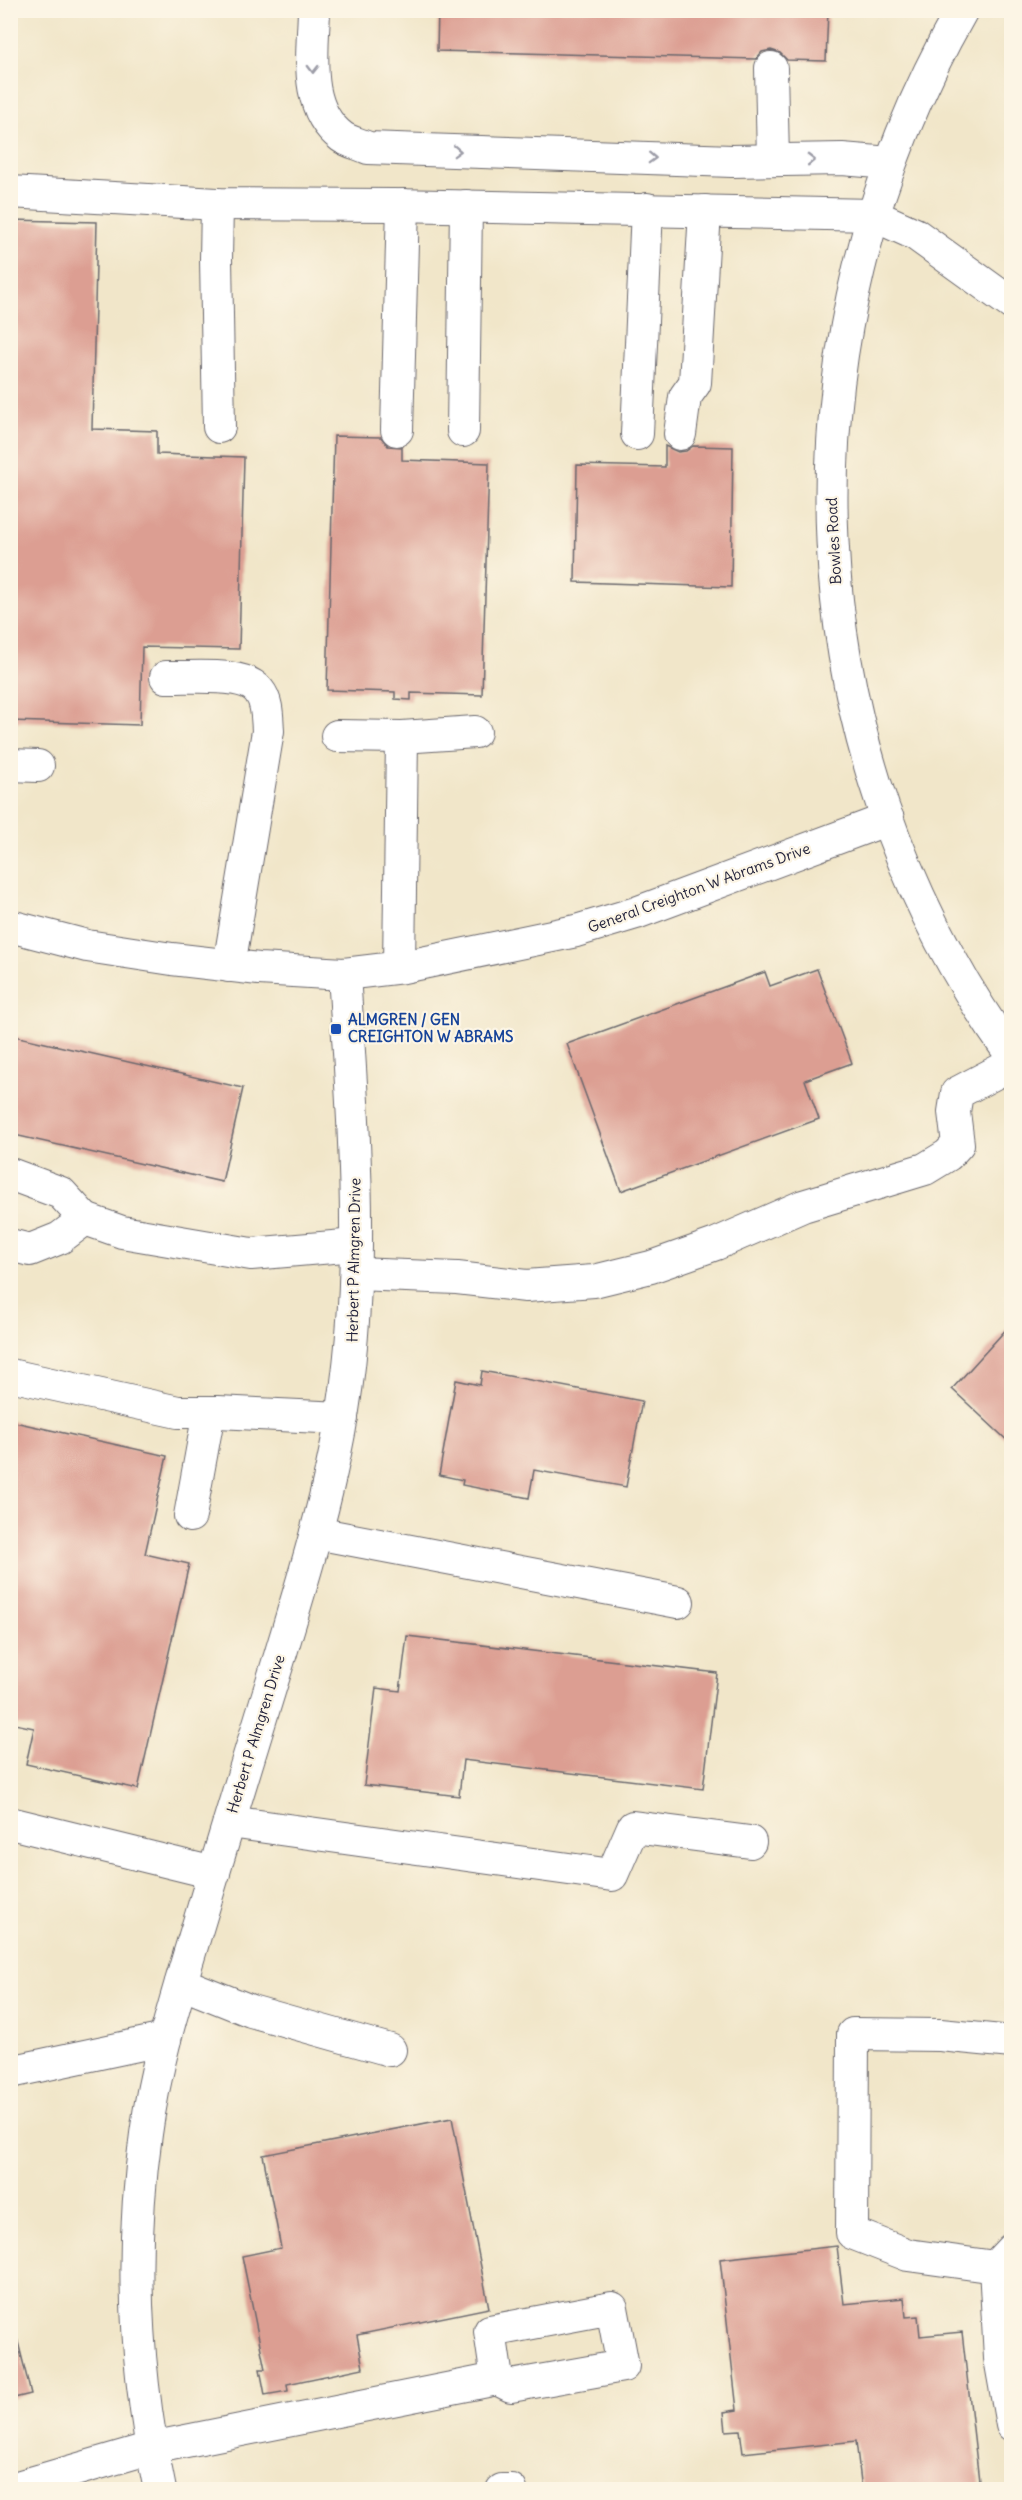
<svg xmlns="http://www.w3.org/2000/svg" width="1022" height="2500" font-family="Delius,sans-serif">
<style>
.building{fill:#dc9e92}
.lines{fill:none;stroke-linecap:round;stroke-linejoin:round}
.minor-casing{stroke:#6a676d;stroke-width:34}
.minor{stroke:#fff;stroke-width:32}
.oneway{stroke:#9c9ca7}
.transit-dot{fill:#1a4fb4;stroke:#fcf5e5;stroke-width:2}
.labels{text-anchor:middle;stroke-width:4.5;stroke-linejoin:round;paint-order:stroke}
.street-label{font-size:15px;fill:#22223b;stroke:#fcf5e5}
.transit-label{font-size:15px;font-weight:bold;fill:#164399;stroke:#fcf5e5;text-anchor:start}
</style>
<rect width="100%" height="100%" fill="#fcf5e5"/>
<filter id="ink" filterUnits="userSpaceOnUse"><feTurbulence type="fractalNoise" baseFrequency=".0167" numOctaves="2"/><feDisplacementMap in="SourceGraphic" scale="12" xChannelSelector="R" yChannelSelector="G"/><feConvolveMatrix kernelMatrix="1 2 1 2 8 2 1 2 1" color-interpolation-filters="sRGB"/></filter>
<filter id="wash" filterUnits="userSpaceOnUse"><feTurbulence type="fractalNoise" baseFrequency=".008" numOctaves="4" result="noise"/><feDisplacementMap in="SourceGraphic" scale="24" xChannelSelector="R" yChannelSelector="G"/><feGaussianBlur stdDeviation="1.35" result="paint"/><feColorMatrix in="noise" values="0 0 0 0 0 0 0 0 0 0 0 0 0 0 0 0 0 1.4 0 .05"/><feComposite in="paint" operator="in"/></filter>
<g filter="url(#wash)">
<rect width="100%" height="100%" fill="#f1e6c9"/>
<g id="blocks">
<!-- building -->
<g class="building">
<path d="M 438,10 L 828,10 L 826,61 L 787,60 L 780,53 L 771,50 L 762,52 L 756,59 L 437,51 Z"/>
<path d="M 10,220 L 97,222 L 92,429 L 157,431 L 157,454 L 244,457 L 239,649 L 142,647 L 140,725 L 10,721 Z"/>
<path d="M 334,436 L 381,437 L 388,446 L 402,447 L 402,460 L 489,463 L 482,695 L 411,693 L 411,700 L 395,699 L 395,692 L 327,690 Z"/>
<path d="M 665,446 L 678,452 L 686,451 L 693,446 L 733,447 L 731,587 L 575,582 L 577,465 L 665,467 Z"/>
<path d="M 817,969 L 852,1063 L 805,1080 L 819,1119 L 621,1191 L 567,1044 L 765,972 L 770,986 Z"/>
<path d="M 10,1035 L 243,1088 L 222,1182 L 10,1134 Z"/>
<path d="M 1011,1324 L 1011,1444 L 952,1389 Z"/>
<path d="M 482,1371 L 642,1401 L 626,1487 L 534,1470 L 529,1498 L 462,1485 L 463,1480 L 439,1475 L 456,1380 L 480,1385 Z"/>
<path d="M 10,1421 L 167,1456 L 145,1554 L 189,1564 L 138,1789 L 26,1764 L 34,1728 L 10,1723 Z"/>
<path d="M 407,1636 L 717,1673 L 703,1789 L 463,1760 L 459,1796 L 364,1785 L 376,1688 L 400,1691 Z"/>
<path d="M 452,2118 L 489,2308 L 357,2335 L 363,2368 L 287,2384 L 288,2391 L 265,2395 L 260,2369 L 265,2369 L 242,2256 L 281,2248 L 263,2155 Z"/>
<path d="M 837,2246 L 844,2304 L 904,2298 L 906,2317 L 918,2316 L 920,2336 L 962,2332 L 980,2490 L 862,2490 L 856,2441 L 743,2453 L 740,2430 L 726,2431 L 724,2412 L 737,2410 L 720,2259 Z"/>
<path d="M 17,2338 L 31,2394 L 10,2399 L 10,2339 Z"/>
</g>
</g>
</g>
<g filter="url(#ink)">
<use href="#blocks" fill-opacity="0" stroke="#6a676d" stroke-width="1.5"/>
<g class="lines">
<defs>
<g id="minor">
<path d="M 314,10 C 313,53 303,108 342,137 C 349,142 360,144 368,148 L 732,161 L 842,159 L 890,163"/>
<path d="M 962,10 C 773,341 789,746 1012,1056"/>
<path d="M 771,68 L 773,160"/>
<path d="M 10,192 L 217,204 L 394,205 L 873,215 L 915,234 L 1012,304"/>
<path d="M 217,204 L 216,259 L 219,427"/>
<path d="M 397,430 L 403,205"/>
<path d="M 463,431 L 466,206"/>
<path d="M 637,434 L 647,209"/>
<path d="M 680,434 L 685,397 L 695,383 L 705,211"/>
<path d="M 166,677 C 189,678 245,671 259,691 C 268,702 267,718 268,731 L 229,966"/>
<path d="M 337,736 L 402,737 L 475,732"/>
<path d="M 10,765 L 38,766"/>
<path d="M 10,926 L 87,946 L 172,959 L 259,969 L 344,974 L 403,967 L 576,931 L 636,913 L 888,819"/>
<path d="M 399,967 L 402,737"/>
<path d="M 10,1174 L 61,1193 L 85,1219"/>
<path d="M 10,1245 L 30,1250 L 60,1238 L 85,1219 L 122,1232 L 251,1254 L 356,1245"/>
<path d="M 356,1274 L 457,1278 L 526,1286 L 594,1281 L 651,1267 L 716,1244 L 803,1206 L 925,1169 L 948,1155 L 958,1144 L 954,1112 L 957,1093 L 1012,1064"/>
<path d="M 10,1375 L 178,1412 L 218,1412 L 342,1418"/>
<path d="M 190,1516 L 209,1412"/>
<path d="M 316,1533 L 678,1602"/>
<path d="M 230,1822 L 612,1875 L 633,1827 L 750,1842"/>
<path d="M 10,1823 L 214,1873"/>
<path d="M 181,1983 L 251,2011 L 390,2050"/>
<path d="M 10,2072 L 165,2039"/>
<path d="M 1012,2249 L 995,2267 L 1000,2358 L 1012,2425"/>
<path d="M 995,2267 L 908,2255 L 852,2233 L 853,2034 L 940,2035 L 1012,2042"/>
<path d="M 10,2489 L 151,2448 L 497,2379 L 511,2386 L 623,2366 L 612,2308 L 490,2331 L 497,2379"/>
<path d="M 160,2490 C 135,2372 129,2254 146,2134 C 156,2057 181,1983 203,1909 C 228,1824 254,1740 280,1656 C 300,1589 321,1522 335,1453 C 369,1295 354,1134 344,974"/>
<path d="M 502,2490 L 511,2490"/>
</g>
</defs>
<!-- minor casing -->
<use href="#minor" class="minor-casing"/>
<!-- minor -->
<use href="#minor" class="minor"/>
</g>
<!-- one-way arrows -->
<defs><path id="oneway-chevron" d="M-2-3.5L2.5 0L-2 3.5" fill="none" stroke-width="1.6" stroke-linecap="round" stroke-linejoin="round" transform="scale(1.5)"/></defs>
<g class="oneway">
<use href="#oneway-chevron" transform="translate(313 69) rotate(91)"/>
<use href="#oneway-chevron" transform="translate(457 151) rotate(2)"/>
<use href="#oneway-chevron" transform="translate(652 158) rotate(2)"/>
<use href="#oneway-chevron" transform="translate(811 160) rotate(-1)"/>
</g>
</g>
<!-- markers -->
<rect class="transit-dot" x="330" y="1023" width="12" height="12" rx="3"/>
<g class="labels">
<!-- street labels -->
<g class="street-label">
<text transform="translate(834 541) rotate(-93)" y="5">Bowles Road</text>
<text transform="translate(699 888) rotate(-20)" y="5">General Creighton W Abrams Drive</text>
<text transform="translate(354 1260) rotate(-89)" y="5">Herbert P Almgren Drive</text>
<text transform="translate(256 1734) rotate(-73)" y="5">Herbert P Almgren Drive</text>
</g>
<!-- transit labels -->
<g class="transit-label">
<text x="348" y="1025">ALMGREN / GEN<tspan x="348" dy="17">CREIGHTON W ABRAMS</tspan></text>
</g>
</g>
<!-- margin -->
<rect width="1022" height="2500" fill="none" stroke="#fcf5e5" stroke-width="36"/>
</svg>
